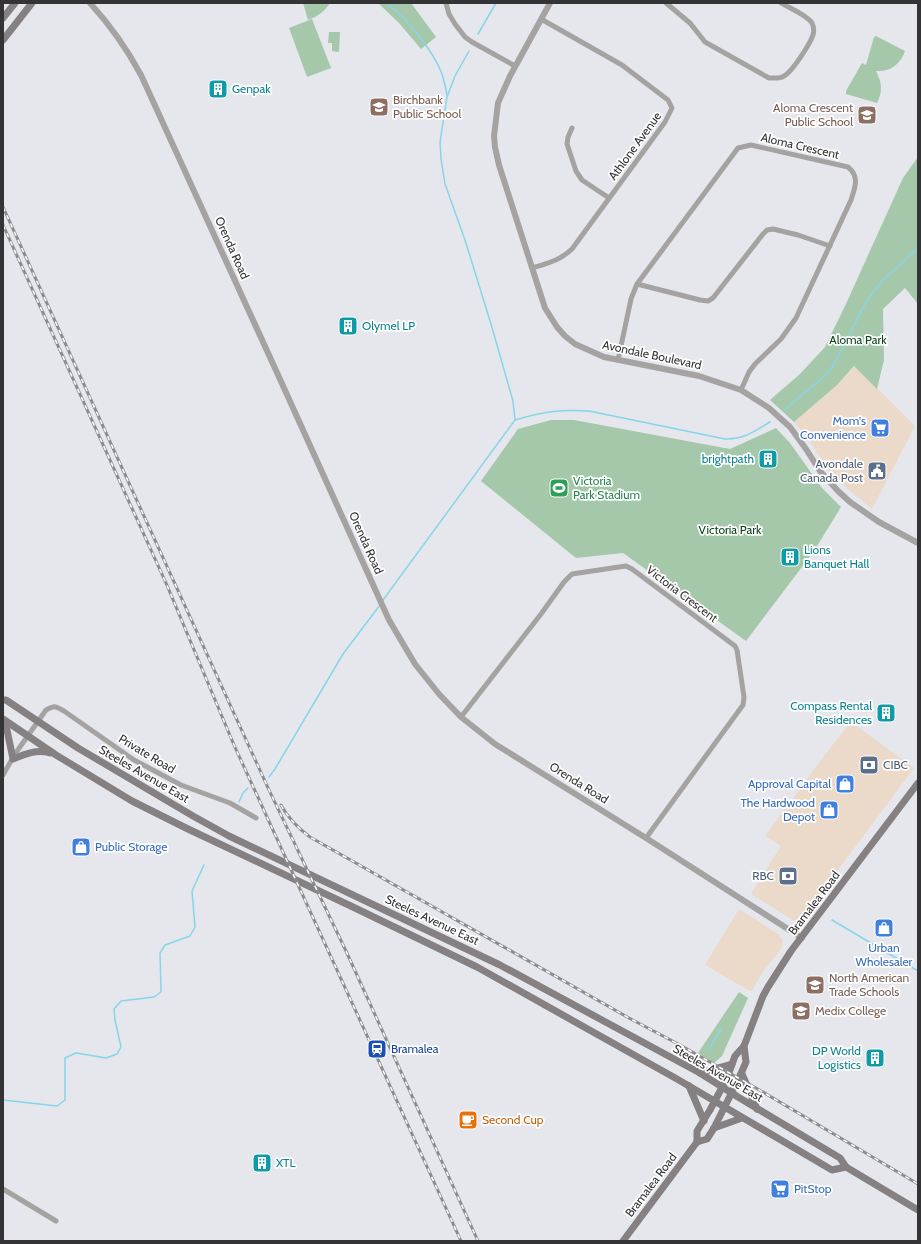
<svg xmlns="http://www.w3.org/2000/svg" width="921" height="1244" font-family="Cabin,sans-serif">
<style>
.commercial{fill:#ebdac9}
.green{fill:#a6c8aa}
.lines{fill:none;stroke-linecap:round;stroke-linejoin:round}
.stream{stroke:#87d5ea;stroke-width:1.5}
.minor{stroke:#a5a2a2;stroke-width:5}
.tertiary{stroke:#a5a2a2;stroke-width:6}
.secondary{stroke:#858081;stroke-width:7}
.rail-casing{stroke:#8b8c90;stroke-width:3}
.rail{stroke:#fff;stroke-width:1.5;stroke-dasharray:4.5;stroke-linecap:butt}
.labels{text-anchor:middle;stroke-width:3.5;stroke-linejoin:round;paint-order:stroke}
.culture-label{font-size:12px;fill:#0d838f;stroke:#fff;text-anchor:start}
.education-label{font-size:12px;fill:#785e54;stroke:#fff;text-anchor:start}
.street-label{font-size:12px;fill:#343436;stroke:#fff}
.park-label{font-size:12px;fill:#0c451c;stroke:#fff}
.shop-label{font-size:12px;fill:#366cbe;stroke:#fff;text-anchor:end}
.service-label{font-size:12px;fill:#4e5e75;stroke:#fff;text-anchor:end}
.leisure-label{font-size:12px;fill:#27864d;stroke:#fff;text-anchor:start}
.transit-label{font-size:12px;fill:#164399;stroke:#fff;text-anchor:start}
.food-label{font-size:12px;fill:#c56008;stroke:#fff;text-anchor:start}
</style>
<rect width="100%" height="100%" fill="#e5e7ec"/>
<!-- commercial -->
<g class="commercial">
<path d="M 855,366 L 915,426 L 872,509 L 837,480 L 828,469 L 806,436 L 794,422 L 837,385 Z"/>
<path d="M 851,722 L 914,768 L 800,921 L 793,920 L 751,894 L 781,846 L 765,836 L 827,752 Z"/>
<path d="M 739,909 L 778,934 L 783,941 L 781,949 L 762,973 L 752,991 L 750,991 L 705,965 Z"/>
</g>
<!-- green -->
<g class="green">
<path d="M 303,3 L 330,3 C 324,12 318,16 308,20 Z"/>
<path d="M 378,3 L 411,3 L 436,37 L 421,49 L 399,23 Z"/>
<path d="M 312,19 L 331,68 L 307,77 L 289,28 Z"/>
<path d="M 329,32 L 340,32 L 339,52 L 332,51 L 332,43 L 328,43 Z"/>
<path d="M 876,36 L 905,51 C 900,65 890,72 876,71 C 882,83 883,91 877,103 L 846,94 L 846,91 L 862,63 L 866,65 L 874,37 Z"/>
<path d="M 918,157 L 918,304 L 905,288 L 883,309 L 884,360 L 877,389 L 854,366 L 837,385 L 794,422 L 770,400 L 800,374 L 825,347 L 845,306 L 903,178 Z"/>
<path d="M 551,420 L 574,420 L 730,449 L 776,428 L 790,443 L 822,488 L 841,507 L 814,551 L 746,641 L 623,553 L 576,558 L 481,481 L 518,429 Z"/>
<path d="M 739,992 L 748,998 L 722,1056 L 714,1063 L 698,1053 Z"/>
</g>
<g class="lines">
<!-- stream -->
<g class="stream">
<path d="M 387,3 C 407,19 433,50 442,74 C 444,81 446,88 447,95"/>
<path d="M 478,34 L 496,3"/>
<path d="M 469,51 L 455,76 L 447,97 L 440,142 L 441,159 L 445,184 L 465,240 L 491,324 L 513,401 L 515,420"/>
<path d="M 784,410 L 821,379 L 833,366 L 866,302 L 882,281 L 918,248"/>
<path d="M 383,600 L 515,420 C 542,412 560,409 589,411 L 725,439 C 743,440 755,431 770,422"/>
<path d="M 269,777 L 275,769 L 343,654 L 380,605"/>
<path d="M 239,802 L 243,793 L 248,788"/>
<path d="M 832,920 L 918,971"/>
<path d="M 709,1049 L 721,1029"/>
<path d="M 3,1100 L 57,1106 L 65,1100 L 65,1058 L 76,1053 L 106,1058 L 117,1054 L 121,1047 L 115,1020 L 114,1009 L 121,1001 L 154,997 L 161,992 L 160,953 L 165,945 L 190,936 L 195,927 L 192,891 L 204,865"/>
</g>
<!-- minor -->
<g class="minor">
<path d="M 446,3 L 449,14 L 455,24 L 465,37 L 472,42 L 515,66"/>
<path d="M 666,3 L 690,23 L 705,42 L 769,78 C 775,78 780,79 784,76 C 792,72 810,44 813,35 C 814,31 814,27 812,23 C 807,15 789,8 781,3"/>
<path d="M 572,128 L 568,137 L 567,144 L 576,171 L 582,180 L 609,198"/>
<path d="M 532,268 C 548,263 559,261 572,249 L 665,122 L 672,108 L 668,100 L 622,65 L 541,19"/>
<path d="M 637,284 L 700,300 L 708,301 L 713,298 L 763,234 L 767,230 L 773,229 L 798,235 L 830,246"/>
<path d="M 618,360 L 631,299 L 637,284 L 738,148 L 751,145 L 848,167 C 860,177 855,187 851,200 L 796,318 L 781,339 L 755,364 L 749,372 L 741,390"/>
<path d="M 461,717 L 541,614 L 564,582 L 572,574 L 619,567 L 626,566 L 632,569 L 735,646 L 737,650 L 744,697 L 743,705 L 646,838"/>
<path d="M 3,775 L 15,754 L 46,710 C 55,705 55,706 64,711 L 134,760 L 181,785 L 230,803 L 256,818"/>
<path d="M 3,1189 L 56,1221"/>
</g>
<!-- tertiary -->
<g class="tertiary">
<path d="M 90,3 C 110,25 127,49 141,75 L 279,377 L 389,620 L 415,664 L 439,694 L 461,717 L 495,744 L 646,838 L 802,938"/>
<path d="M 550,3 L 510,76 L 498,103 L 494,136 L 495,147 L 499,165 L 545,308 L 557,327 L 565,336 L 575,344 L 604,357 L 699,376 L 741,390 L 769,408 L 790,427 L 806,449 L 820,471 L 838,491 L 850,502 L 879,522 L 918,543"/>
</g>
<!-- secondary -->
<g class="secondary">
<path d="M 3,18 L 15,3"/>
<path d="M 3,40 L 32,3"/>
<path d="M 3,700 L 6,700 L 78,748 L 193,816 L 229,836 L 500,965 L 700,1073 L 738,1097 L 840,1158 L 846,1167 L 918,1210"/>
<path d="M 3,719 L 56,755 L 132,801 L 188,829 L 355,908 L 477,967 L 677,1079 L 832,1170 L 846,1167"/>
<path d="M 3,722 L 7,730 L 13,759 C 25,754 37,749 50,753"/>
<path d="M 700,1073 L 732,1064"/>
<path d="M 742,1074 L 757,1109"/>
<path d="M 689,1086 L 704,1121"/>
<path d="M 714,1128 L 742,1118"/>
<path d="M 697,1142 L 707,1139 L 714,1128 L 739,1078 L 746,1062 L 744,1046"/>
<path d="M 623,1241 L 697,1142 L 697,1131 L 710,1110 L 727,1078 L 735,1056 L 744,1046 L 763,996 L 768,987 L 791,951 L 918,783"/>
</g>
<defs>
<g id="rail">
<path d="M 3,207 L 269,790 L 346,951 L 478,1241"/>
<path d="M 3,225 L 166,583 L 234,745 L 461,1241"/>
<path d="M 281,805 C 288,818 298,828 310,837 L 629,1018 L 680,1045 L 756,1088 L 918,1184"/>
</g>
</defs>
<!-- rail casing -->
<use href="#rail" class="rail-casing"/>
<!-- rail -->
<use href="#rail" class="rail"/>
</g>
<!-- icons -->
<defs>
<symbol id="building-square" viewBox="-11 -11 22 22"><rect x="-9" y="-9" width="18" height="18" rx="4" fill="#0f9aa8" stroke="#fff"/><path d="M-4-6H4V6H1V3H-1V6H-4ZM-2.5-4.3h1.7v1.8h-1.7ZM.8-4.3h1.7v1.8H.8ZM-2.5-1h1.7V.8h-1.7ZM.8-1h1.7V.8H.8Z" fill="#fff"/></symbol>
<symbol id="school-square" viewBox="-11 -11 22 22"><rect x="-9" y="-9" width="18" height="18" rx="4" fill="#8d6e63" stroke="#fff"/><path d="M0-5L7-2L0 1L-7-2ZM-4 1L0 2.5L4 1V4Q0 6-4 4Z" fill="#fff"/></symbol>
<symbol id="supermarket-square" viewBox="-11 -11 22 22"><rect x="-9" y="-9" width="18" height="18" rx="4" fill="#3f7fe0" stroke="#fff"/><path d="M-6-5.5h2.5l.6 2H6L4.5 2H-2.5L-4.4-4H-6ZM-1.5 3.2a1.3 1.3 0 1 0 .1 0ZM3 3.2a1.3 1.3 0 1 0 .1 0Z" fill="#fff"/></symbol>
<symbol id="civic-square" viewBox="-11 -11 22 22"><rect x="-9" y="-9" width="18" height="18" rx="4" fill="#5c6f8a" stroke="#fff"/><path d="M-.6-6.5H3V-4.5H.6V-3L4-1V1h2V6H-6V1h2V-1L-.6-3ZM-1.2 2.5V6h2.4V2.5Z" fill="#fff"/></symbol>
<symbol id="stadium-square" viewBox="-11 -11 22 22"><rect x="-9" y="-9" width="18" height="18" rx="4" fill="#2e9e5b" stroke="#fff"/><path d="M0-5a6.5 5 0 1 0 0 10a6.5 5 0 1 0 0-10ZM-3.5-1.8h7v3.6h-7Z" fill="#fff"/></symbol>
<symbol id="bank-square" viewBox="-11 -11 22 22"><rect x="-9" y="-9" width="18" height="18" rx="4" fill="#5c6f8a" stroke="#fff"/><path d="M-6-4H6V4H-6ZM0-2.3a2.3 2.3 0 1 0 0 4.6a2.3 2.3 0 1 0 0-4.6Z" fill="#fff"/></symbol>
<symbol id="shop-square" viewBox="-11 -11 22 22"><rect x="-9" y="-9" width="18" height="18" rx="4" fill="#3f7fe0" stroke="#fff"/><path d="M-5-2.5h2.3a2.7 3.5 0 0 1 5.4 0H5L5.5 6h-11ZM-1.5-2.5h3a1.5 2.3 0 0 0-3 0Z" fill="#fff"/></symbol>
<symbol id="university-square" viewBox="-11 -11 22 22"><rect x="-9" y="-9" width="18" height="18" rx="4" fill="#8d6e63" stroke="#fff"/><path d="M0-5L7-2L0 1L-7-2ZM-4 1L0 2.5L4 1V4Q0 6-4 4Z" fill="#fff"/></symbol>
<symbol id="station-square" viewBox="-11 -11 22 22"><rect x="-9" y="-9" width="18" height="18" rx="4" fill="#1a4fb4" stroke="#fff"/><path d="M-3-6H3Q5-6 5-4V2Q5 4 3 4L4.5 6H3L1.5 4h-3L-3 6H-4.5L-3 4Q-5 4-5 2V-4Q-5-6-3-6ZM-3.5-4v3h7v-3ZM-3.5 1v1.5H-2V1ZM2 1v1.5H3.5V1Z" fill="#fff"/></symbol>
<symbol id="cafe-square" viewBox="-11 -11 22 22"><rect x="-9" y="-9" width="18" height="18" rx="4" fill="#e8710a" stroke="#fff"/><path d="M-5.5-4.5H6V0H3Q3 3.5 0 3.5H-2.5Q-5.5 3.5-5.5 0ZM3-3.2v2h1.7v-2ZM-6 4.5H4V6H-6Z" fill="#fff"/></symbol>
</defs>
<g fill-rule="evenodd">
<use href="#building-square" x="207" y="78" width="22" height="22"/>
<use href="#school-square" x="368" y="96" width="22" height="22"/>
<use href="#school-square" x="856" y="104" width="22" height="22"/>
<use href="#building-square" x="337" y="315" width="22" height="22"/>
<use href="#supermarket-square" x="869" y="417" width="22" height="22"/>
<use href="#building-square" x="757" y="448" width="22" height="22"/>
<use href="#civic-square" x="866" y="460" width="22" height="22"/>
<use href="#stadium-square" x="548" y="477" width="22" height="22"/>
<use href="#building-square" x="779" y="546" width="22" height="22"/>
<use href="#building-square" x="875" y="702" width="22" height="22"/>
<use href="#bank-square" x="858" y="754" width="22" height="22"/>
<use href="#shop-square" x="834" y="773" width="22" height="22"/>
<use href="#shop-square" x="818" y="799" width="22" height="22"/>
<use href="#shop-square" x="70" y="836" width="22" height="22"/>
<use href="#bank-square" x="777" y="865" width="22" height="22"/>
<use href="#shop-square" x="873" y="917" width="22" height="22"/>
<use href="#university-square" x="804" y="974" width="22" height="22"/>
<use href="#university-square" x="790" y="1000" width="22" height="22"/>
<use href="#station-square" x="366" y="1038" width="22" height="22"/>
<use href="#building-square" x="864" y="1047" width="22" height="22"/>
<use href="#cafe-square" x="457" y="1109" width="22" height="22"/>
<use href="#building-square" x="251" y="1152" width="22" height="22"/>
<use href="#supermarket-square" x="769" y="1178" width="22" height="22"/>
</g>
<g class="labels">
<!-- culture labels -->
<g class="culture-label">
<text x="232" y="93">Genpak</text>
<text x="362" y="330">Olymel LP</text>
<text x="754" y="463" text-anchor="end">brightpath</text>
<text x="804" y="554">Lions<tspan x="804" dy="14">Banquet Hall</tspan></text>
<text x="872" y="710" text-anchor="end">Compass Rental<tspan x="872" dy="14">Residences</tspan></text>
<text x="861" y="1055" text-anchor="end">DP World<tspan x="861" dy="14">Logistics</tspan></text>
<text x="276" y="1167">XTL</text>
</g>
<!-- education labels -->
<g class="education-label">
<text x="393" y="104">Birchbank<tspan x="393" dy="14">Public School</tspan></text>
<text x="853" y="112" text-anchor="end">Aloma Crescent<tspan x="853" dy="14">Public School</tspan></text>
<text x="829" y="982">North American<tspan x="829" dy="14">Trade Schools</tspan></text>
<text x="815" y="1015">Medix College</text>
</g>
<!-- street labels -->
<g class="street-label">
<text transform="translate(635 146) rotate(-54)" y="4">Athlone Avenue</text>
<text transform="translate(800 146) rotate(13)" y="4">Aloma Crescent</text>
<text transform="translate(232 248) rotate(66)" y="4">Orenda Road</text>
<text transform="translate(652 355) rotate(12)" y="4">Avondale Boulevard</text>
<text transform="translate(366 543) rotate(66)" y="4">Orenda Road</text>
<text transform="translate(682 594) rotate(37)" y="4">Victoria Crescent</text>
<text transform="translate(147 754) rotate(31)" y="4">Private Road</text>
<text transform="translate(144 774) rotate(30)" y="4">Steeles Avenue East</text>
<text transform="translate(579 783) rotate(32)" y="4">Orenda Road</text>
<text transform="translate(814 903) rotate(-53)" y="4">Bramalea Road</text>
<text transform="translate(432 920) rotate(25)" y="4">Steeles Avenue East</text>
<text transform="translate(718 1073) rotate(30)" y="4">Steeles Avenue East</text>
<text transform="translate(651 1185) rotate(-53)" y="4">Bramalea Road</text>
</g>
<!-- park labels -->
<g class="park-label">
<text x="858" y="344">Aloma Park</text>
<text x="730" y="534">Victoria Park</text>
</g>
<!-- shop labels -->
<g class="shop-label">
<text x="866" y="425">Mom's<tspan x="866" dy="14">Convenience</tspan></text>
<text x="831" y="788">Approval Capital</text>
<text x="815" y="807">The Hardwood<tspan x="815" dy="14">Depot</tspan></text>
<text x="95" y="851" text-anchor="start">Public Storage</text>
<text x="884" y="952" text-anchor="middle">Urban<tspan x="884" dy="14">Wholesaler</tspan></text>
<text x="794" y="1193" text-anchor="start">PitStop</text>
</g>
<!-- service labels -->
<g class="service-label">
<text x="863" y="468">Avondale<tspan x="863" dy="14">Canada Post</tspan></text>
<text x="883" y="769" text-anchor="start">CIBC</text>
<text x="774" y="880">RBC</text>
</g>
<!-- leisure labels -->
<g class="leisure-label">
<text x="573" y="485">Victoria<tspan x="573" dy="14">Park Stadium</tspan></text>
</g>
<!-- transit labels -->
<g class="transit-label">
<text x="391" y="1053">Bramalea</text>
</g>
<!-- food labels -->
<g class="food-label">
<text x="482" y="1124">Second Cup</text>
</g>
</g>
<!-- border -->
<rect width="921" height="1244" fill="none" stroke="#343436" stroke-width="8"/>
</svg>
